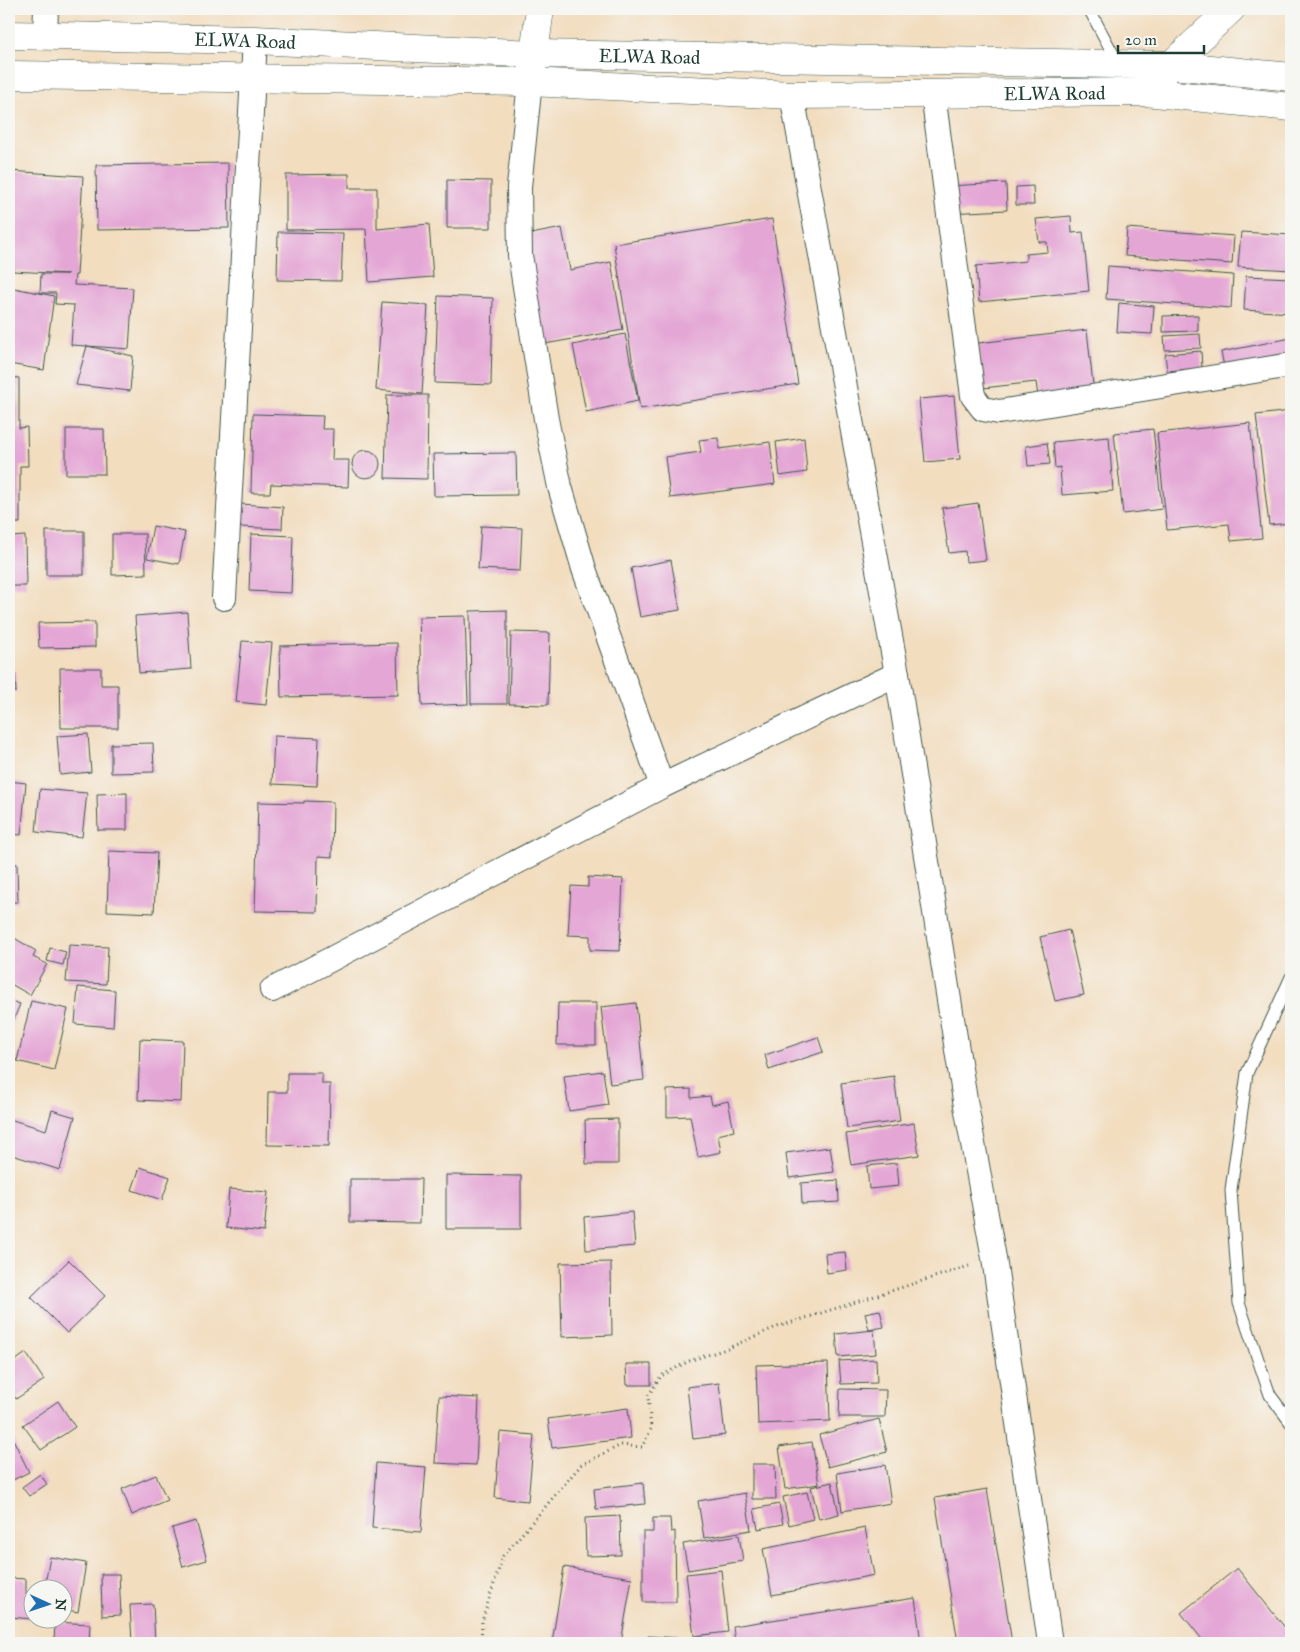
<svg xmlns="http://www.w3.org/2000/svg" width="1300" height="1652" font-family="'IM FELL Great Primer',serif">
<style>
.building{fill:#e4a6d5}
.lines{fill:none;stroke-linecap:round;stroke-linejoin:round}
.service-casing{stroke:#3f5549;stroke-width:13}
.minor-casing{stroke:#3f5549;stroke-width:26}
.tertiary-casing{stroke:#3f5549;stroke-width:29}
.primary-casing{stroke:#3f5549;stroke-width:29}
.path{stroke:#3f5549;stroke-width:3;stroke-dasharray:1 4;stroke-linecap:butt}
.service{stroke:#fff;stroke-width:11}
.minor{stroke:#fff;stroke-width:24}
.tertiary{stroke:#fff;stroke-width:28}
.primary{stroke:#fff;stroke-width:28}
.labels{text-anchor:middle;stroke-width:4;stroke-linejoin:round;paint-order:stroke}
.street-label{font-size:19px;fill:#1f3d34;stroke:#f6f6f2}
</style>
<rect width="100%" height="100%" fill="#f6f6f2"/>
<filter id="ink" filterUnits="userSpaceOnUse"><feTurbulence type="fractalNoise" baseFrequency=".02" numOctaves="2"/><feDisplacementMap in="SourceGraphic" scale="10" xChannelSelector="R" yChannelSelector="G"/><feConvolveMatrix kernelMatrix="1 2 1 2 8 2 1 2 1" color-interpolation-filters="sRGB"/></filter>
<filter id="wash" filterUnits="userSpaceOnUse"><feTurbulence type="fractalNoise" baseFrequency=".0096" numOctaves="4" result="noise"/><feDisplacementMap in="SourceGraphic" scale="20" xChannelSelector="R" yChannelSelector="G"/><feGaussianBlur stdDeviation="1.12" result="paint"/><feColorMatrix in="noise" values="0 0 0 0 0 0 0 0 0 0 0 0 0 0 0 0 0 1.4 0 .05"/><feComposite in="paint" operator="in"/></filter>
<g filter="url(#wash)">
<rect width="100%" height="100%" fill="#f2ddbf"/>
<g id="blocks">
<!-- building -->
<g class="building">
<path d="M 228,163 L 229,228 L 97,230 L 96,165 Z"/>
<path d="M 9,171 L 83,176 L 77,275 L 75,275 L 74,285 L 133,288 L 129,349 L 87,346 L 133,356 L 130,391 L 76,385 L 87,346 L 71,345 L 74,305 L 55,304 L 56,293 L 40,293 L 41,274 L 68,274 L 13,271 L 13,266 L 9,266 Z"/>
<path d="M 349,174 L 349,188 L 377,188 L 377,229 L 429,224 L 433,277 L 369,282 L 366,229 L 286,230 L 286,175 Z"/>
<path d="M 447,180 L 491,181 L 491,228 L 447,228 Z"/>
<path d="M 1006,183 L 1007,210 L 948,213 L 947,186 Z"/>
<path d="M 1033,186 L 1034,205 L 1016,205 L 1016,187 Z"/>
<path d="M 1071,216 L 1072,233 L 1083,232 L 1089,291 L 979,302 L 976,266 L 1026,261 L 1026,254 L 1048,252 L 1047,242 L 1039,242 L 1036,219 Z"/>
<path d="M 772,219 L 798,384 L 640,409 L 614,244 Z"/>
<path d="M 562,228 L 570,270 L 611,262 L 623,330 L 545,344 L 526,235 Z"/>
<path d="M 1127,228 L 1234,236 L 1232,264 L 1125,256 Z"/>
<path d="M 278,232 L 343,233 L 341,281 L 277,280 Z"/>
<path d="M 1241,232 L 1291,235 L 1291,270 L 1238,267 Z"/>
<path d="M 1108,266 L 1233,275 L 1231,308 L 1106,299 Z"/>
<path d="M 1246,276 L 1291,278 L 1291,313 L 1244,310 Z"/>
<path d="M 9,287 L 54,296 L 44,370 L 9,364 Z"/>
<path d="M 438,296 L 493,298 L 491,385 L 435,383 Z"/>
<path d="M 382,302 L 428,305 L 422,394 L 376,390 Z"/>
<path d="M 1119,303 L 1154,306 L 1152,334 L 1117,332 Z"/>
<path d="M 1198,315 L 1198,331 L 1163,332 L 1163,316 Z"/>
<path d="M 1087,330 L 1095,403 L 1040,410 L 1036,382 L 983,388 L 978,343 Z"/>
<path d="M 625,334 L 638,401 L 586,412 L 573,345 Z"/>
<path d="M 1200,334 L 1201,348 L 1165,350 L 1164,336 Z"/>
<path d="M 1291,338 L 1291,368 L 1227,381 L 1221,352 Z"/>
<path d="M 1201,351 L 1202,368 L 1167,371 L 1165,354 Z"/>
<path d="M 9,377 L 19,378 L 19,428 L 27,427 L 28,466 L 20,466 L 20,523 L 9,523 Z"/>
<path d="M 387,395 L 428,395 L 427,479 L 385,478 Z"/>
<path d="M 954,396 L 960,459 L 925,462 L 919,399 Z"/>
<path d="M 1291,411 L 1291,444 L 1288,445 L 1291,469 L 1291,523 L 1269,525 L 1256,415 Z"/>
<path d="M 253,414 L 323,416 L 322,429 L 333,429 L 332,460 L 349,460 L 348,487 L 271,484 L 270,493 L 251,493 Z"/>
<path d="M 1250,423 L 1262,538 L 1231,541 L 1229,524 L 1167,530 L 1157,433 Z"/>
<path d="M 66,429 L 104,429 L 105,474 L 66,474 Z"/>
<path d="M 1153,429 L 1162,509 L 1123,514 L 1114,433 Z"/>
<path d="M 1109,437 L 1113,491 L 1062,495 L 1060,467 L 1055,468 L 1053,442 Z"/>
<path d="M 718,438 L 719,449 L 770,442 L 775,484 L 670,498 L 665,457 L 701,452 L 699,440 Z"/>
<path d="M 804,438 L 807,472 L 780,476 L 776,442 Z"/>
<path d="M 1047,443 L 1050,464 L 1028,466 L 1026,446 Z"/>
<circle cx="366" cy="464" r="14"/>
<path d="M 516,453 L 517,495 L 434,496 L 433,454 Z"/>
<path d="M 978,503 L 986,560 L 966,562 L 965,551 L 949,553 L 942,508 Z"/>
<path d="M 241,504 L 283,507 L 282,529 L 240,527 Z"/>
<path d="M 153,526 L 185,532 L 179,564 L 147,558 Z"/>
<path d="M 481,526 L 522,528 L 520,571 L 478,569 Z"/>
<rect x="46" y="531" width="38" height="44"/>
<path d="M 112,534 L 145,534 L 146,574 L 112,575 Z"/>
<path d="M 251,534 L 293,536 L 291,593 L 249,591 Z"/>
<path d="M 25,536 L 26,586 L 9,586 L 9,537 Z"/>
<path d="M 671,560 L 680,610 L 640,617 L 631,568 Z"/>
<path d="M 507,610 L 507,704 L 471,704 L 470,611 Z"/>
<path d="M 187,612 L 191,669 L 139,673 L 135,616 Z"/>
<path d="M 465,616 L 468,704 L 422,706 L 419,617 Z"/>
<path d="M 95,622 L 95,647 L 39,648 L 38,623 Z"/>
<path d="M 511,632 L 550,633 L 548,705 L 509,704 Z"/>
<path d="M 242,641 L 272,643 L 266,705 L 236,702 Z"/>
<path d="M 397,643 L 398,695 L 281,697 L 280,646 Z"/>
<path d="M 60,668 L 101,668 L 101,685 L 118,685 L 118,728 L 61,728 Z"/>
<path d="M 15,671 L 16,692 L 9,692 L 9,672 Z"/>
<path d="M 88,734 L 91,772 L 60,775 L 57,736 Z"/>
<path d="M 274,736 L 319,738 L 317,786 L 272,784 Z"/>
<path d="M 153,743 L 154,772 L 111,773 L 111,744 Z"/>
<path d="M 9,781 L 26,783 L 21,835 L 9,834 Z"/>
<path d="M 40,789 L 87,793 L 82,837 L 36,832 Z"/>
<path d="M 127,793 L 127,830 L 98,830 L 97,794 Z"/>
<path d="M 304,801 L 333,802 L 332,857 L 318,856 L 317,912 L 255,911 L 258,802 L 304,803 Z"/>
<path d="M 109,851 L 157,853 L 154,913 L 107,911 Z"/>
<path d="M 9,864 L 17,864 L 18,902 L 9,902 Z"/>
<path d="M 588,877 L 623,879 L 620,951 L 590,950 L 590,936 L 568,935 L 571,886 L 588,887 Z"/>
<path d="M 1069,930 L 1084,995 L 1055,1001 L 1040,937 Z"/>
<path d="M 11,936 L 36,951 L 33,957 L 47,964 L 30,995 L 9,983 L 9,941 Z"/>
<path d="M 69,945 L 108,947 L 106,984 L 66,982 Z"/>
<path d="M 50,948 L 66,952 L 63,965 L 47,961 Z"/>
<path d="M 78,987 L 115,990 L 113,1027 L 75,1024 Z"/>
<path d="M 9,1000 L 20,1004 L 12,1024 L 9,1023 Z"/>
<path d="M 31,1001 L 68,1009 L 54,1070 L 17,1061 Z"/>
<path d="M 558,1003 L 596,1003 L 596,1045 L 557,1045 Z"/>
<path d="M 636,1003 L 644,1080 L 610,1084 L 601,1007 Z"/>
<path d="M 818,1037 L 823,1052 L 769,1070 L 765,1055 Z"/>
<path d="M 140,1039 L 183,1041 L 181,1102 L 138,1100 Z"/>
<path d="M 603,1071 L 608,1105 L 569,1111 L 564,1076 Z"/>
<path d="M 287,1073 L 322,1073 L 322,1084 L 330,1084 L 329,1146 L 267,1145 L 268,1092 L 287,1092 Z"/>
<path d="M 894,1076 L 900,1121 L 847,1128 L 841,1083 Z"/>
<path d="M 691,1089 L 691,1098 L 710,1096 L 712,1105 L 728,1101 L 734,1131 L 718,1135 L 721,1152 L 698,1157 L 690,1116 L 667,1117 L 667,1090 Z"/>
<path d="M 52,1110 L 75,1117 L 60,1170 L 9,1154 L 9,1119 L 46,1130 Z"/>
<path d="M 618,1119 L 618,1164 L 586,1164 L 585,1120 Z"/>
<path d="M 914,1123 L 919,1155 L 851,1165 L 846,1134 Z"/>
<path d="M 830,1147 L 834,1172 L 789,1178 L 786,1153 Z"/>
<path d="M 897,1163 L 899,1186 L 869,1189 L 867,1166 Z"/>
<path d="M 140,1167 L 170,1177 L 162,1200 L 132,1190 Z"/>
<path d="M 446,1175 L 521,1176 L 521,1229 L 446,1229 Z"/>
<path d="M 350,1179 L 421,1179 L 420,1223 L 350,1222 Z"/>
<path d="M 838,1180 L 839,1202 L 802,1204 L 801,1183 Z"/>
<path d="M 229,1189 L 268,1192 L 264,1232 L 226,1228 Z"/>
<path d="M 632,1212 L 635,1246 L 586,1250 L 584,1217 Z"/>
<path d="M 845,1252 L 847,1270 L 827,1273 L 825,1254 Z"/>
<path d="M 69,1260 L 105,1296 L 67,1333 L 31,1297 Z"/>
<path d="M 611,1262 L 612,1335 L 562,1337 L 560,1263 Z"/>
<path d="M 880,1310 L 884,1327 L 869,1330 L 865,1313 Z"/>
<path d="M 874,1330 L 876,1354 L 838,1357 L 836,1334 Z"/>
<path d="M 26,1353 L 44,1380 L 16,1399 L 9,1388 L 9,1365 Z"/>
<path d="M 876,1359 L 877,1383 L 841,1384 L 839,1361 Z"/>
<path d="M 828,1363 L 830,1421 L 758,1424 L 756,1365 Z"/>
<path d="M 626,1364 L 651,1364 L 651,1385 L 627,1385 Z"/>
<path d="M 719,1383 L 725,1435 L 693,1439 L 687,1387 Z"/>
<path d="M 840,1389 L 886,1390 L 885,1417 L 839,1417 Z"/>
<path d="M 439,1396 L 479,1398 L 476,1465 L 435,1463 Z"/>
<path d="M 58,1401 L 75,1427 L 41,1450 L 23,1425 Z"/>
<path d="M 628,1408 L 631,1438 L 552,1448 L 548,1419 Z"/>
<path d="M 879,1419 L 887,1452 L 828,1467 L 819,1435 Z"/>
<path d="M 9,1431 L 29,1472 L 9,1482 Z"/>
<path d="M 500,1432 L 534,1435 L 528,1501 L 495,1498 Z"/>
<path d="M 812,1442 L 819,1484 L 785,1489 L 779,1447 Z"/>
<path d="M 376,1463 L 426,1467 L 421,1532 L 372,1528 Z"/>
<path d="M 752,1464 L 775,1464 L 776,1499 L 752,1499 Z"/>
<path d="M 885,1465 L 891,1503 L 842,1511 L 837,1473 Z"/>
<path d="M 40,1474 L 47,1484 L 29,1496 L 22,1487 Z"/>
<path d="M 156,1475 L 167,1500 L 132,1515 L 122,1489 Z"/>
<path d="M 832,1482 L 839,1514 L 819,1519 L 811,1487 Z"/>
<path d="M 643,1483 L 645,1504 L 596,1509 L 594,1489 Z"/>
<path d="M 987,1489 L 1012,1643 L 958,1643 L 935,1498 Z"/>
<path d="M 807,1492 L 813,1519 L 789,1525 L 783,1497 Z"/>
<path d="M 745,1493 L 751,1530 L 704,1538 L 698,1501 Z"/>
<path d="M 779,1504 L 783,1524 L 758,1529 L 754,1509 Z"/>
<path d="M 620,1516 L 621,1555 L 586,1556 L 585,1518 Z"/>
<path d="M 653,1518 L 670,1518 L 671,1532 L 675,1531 L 676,1602 L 643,1602 L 643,1532 L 653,1532 Z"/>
<path d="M 196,1521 L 207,1560 L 183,1567 L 172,1528 Z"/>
<path d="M 865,1528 L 874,1575 L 772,1595 L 763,1549 Z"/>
<path d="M 739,1535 L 743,1561 L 688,1570 L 683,1544 Z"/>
<path d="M 50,1557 L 86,1563 L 78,1612 L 62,1609 L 62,1590 L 44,1590 Z"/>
<path d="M 564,1567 L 632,1578 L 621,1643 L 552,1643 Z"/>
<path d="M 1237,1568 L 1291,1635 L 1280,1643 L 1205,1643 L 1181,1613 Z"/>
<path d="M 721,1570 L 728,1632 L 694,1636 L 686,1574 Z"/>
<path d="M 101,1574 L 119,1574 L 121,1615 L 102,1616 Z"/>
<path d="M 9,1578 L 26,1579 L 26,1595 L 32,1596 L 32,1619 L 9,1617 Z"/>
<path d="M 915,1598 L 921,1643 L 735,1643 L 733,1626 Z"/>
<path d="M 153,1604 L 155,1643 L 132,1643 L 130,1605 Z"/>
<path d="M 55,1622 L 90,1624 L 89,1643 L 54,1643 Z"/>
<path d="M 648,1636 L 712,1640 L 712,1643 L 648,1643 Z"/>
</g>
</g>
</g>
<g filter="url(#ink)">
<use href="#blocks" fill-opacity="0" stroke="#3f5549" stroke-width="1"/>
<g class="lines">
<defs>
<g id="service">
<path d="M 1089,9 L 1118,63"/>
<path d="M 1291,977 L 1247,1073 L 1231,1190 L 1239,1303 L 1270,1395 L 1291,1423"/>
</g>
<g id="minor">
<path d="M 45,36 L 46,9"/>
<path d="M 530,82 L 519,187 L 520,255 L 546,419 L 560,487 L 584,569 L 662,786"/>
<path d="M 933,94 L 973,396 L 983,409 L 999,412 L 1291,365"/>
<path d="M 792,95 L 897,674 L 965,1100 L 994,1258 L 1050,1643"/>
<path d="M 224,598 L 255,40"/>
<path d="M 272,990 L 662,786 L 897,674"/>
</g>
<g id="tertiary">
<path d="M 530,82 L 540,9"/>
<path d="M 1145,92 L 1171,65 L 1231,9"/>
</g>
<g id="primary">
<path id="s1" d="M 9,35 L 255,40 L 534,54 L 1171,65 L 1291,77"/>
<path id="s2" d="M 9,75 L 530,82 L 792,95 L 1145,92 L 1291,107"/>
</g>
</defs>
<!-- service casing -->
<use href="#service" class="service-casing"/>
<!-- minor casing -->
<use href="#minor" class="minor-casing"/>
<!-- tertiary casing -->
<use href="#tertiary" class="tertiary-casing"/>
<!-- primary casing -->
<use href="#primary" class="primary-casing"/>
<!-- path -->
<path class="path" d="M 481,1643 L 482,1621 L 503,1556 L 581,1465 L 621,1445 L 642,1447 L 651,1429 L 648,1396 L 661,1376 L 689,1361 L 726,1349 L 774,1328 L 969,1266"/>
<!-- service -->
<use href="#service" class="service"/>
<!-- minor -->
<use href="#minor" class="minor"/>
<!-- tertiary -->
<use href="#tertiary" class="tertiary"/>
<!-- primary -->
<use href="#primary" class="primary"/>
</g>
</g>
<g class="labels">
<!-- street labels -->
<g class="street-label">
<text dy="7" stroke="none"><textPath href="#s1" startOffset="236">ELWA Road</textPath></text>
<text dy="7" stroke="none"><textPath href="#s1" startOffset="641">ELWA Road</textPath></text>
<text dy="7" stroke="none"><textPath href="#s2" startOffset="1046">ELWA Road</textPath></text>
</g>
</g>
<!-- margin -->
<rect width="1300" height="1652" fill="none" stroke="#f6f6f2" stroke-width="30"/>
<!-- north arrow -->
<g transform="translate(48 1604) rotate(93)"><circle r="24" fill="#f6f6f2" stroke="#a0aca6"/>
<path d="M0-4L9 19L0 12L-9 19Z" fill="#1f6fb2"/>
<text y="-8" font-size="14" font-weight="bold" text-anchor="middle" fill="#1f3d34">N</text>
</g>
<!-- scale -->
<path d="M1118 45v8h86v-8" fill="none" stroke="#1f3d34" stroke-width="2.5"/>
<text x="1125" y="45" font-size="15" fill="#1f3d34" stroke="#f6f6f2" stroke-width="4" paint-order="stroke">20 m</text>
</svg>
